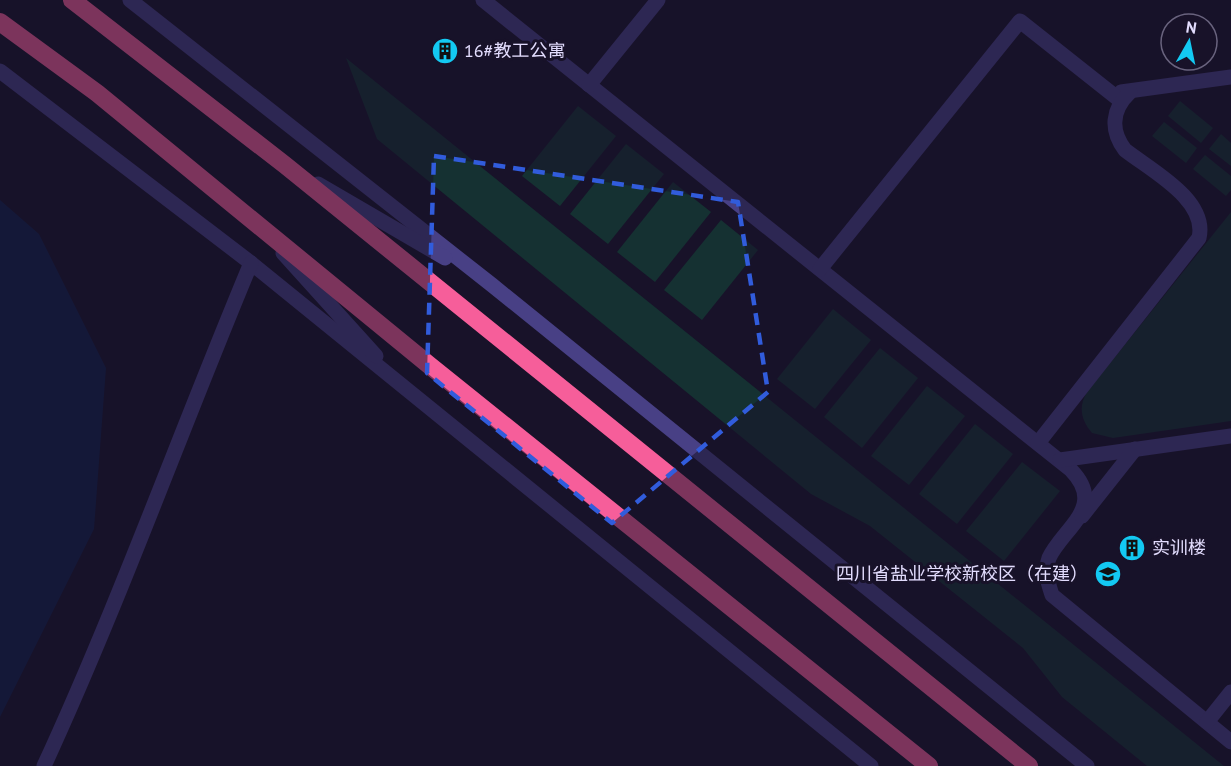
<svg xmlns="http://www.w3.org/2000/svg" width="1231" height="766" font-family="'PT Sans','Noto Sans SC',sans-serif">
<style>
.green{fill:#153132}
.water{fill:#10214a}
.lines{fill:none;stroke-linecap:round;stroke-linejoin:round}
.minor{stroke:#484085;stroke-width:15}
.highway{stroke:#f65e9a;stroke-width:18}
.marked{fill:none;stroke:#315cdc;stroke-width:4.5;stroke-dasharray:12 8;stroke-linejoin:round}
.labels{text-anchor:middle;stroke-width:6;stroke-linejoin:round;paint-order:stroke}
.poi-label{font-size:18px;fill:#e2dcfd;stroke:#181229;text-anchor:start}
</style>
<rect width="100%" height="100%" fill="#181229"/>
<!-- green -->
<g class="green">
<path d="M 346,58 L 1224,766 L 1147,766 L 1062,697 L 1023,648 L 870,526 L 811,494 L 377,139 Z"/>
<path d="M 1180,101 L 1213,128 L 1201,143 L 1168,116 Z"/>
<path d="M 578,106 L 616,136 L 560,206 L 522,176 Z"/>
<path d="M 1164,122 L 1197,148 L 1186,163 L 1152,136 Z"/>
<path d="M 1221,134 L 1231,143 L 1231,166 L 1209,149 Z"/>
<path d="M 626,144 L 664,174 L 608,244 L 570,214 Z"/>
<path d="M 1205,155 L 1231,176 L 1231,190 L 1226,196 L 1193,169 Z"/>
<path d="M 673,182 L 711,212 L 655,282 L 617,252 Z"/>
<path d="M 1231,212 L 1231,421 L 1113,438 L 1092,433 C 1081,420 1078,407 1087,392 Z"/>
<path d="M 721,220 L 758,250 L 702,320 L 664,290 Z"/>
<path d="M 833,309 L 871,340 L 815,409 L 777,379 Z"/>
<path d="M 880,348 L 918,378 L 862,448 L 824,417 Z"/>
<path d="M 927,386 L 965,416 L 909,485 L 871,456 Z"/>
<path d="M 975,424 L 1013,454 L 957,524 L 919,494 Z"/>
<path d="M 1022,462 L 1060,491 L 1004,561 L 966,531 Z"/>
</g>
<!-- water -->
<path class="water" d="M 0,200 L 39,234 L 106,368 L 94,529 L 0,717 Z"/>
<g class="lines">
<!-- minor -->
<g class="minor">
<path d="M 130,0 L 492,285 L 1087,766"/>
<path d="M 483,0 L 1071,470 C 1107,507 1063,528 1049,558 C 1044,571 1048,583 1052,595 L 1231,742"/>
<path d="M 0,71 L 251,263 L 871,766"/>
<path d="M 589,85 L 658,0"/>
<path d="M 1121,92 L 1231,77"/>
<path d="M 318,184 L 445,258"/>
<path d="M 283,253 L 376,356"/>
<path d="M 820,269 L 1020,21 L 1121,101"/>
<path d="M 1038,443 L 1199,238 C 1208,200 1152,171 1125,150 C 1110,130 1112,109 1130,92"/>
<path d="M 1060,460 L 1231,436"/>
<path d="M 1082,516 L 1135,449"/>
<path d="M 1207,722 L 1231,692"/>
<path d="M 44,766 C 120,601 181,430 251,263"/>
</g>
<!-- highway -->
<g class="highway">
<path d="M 72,0 L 285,165 L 1029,766"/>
<path d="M 0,22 L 97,93 L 429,365 L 929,766"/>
</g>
</g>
<!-- marked area -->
<path d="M0 0H1231V766H0ZM 434,156 L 738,202 L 768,392 L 612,523 L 427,373 Z" fill="#181229" fill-opacity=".55" fill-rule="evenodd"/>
<path class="marked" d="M 434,156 L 738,202 L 768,392 L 612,523 L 427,373 Z"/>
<!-- icons -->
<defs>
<symbol id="building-disc" viewBox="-11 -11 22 22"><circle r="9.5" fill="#13c9f2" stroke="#181229"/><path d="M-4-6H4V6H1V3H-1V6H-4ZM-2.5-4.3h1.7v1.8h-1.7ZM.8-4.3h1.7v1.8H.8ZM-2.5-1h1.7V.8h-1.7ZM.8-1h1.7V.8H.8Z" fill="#111"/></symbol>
<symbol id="university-disc" viewBox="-11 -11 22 22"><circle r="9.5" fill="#13c9f2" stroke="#181229"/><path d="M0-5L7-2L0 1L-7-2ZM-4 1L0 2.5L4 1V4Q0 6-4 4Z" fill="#111"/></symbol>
</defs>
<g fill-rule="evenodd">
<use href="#building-disc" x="430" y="36" width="30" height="30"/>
<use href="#building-disc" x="1117" y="533" width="30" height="30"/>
<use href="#university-disc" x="1093" y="559" width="30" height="30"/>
</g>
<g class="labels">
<!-- poi labels -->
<g class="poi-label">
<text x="464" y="57">16#教工公寓</text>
<text x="1152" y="554">实训楼</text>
<text x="1088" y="580" text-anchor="end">四川省盐业学校新校区（在建）</text>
</g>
</g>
<!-- north arrow -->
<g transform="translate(1189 42) rotate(9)"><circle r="28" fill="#181229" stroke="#69637e" stroke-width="1.5"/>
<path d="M0-4.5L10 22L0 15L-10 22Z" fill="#13c9f2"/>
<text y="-9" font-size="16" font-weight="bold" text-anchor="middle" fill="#e2dcfd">N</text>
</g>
</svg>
